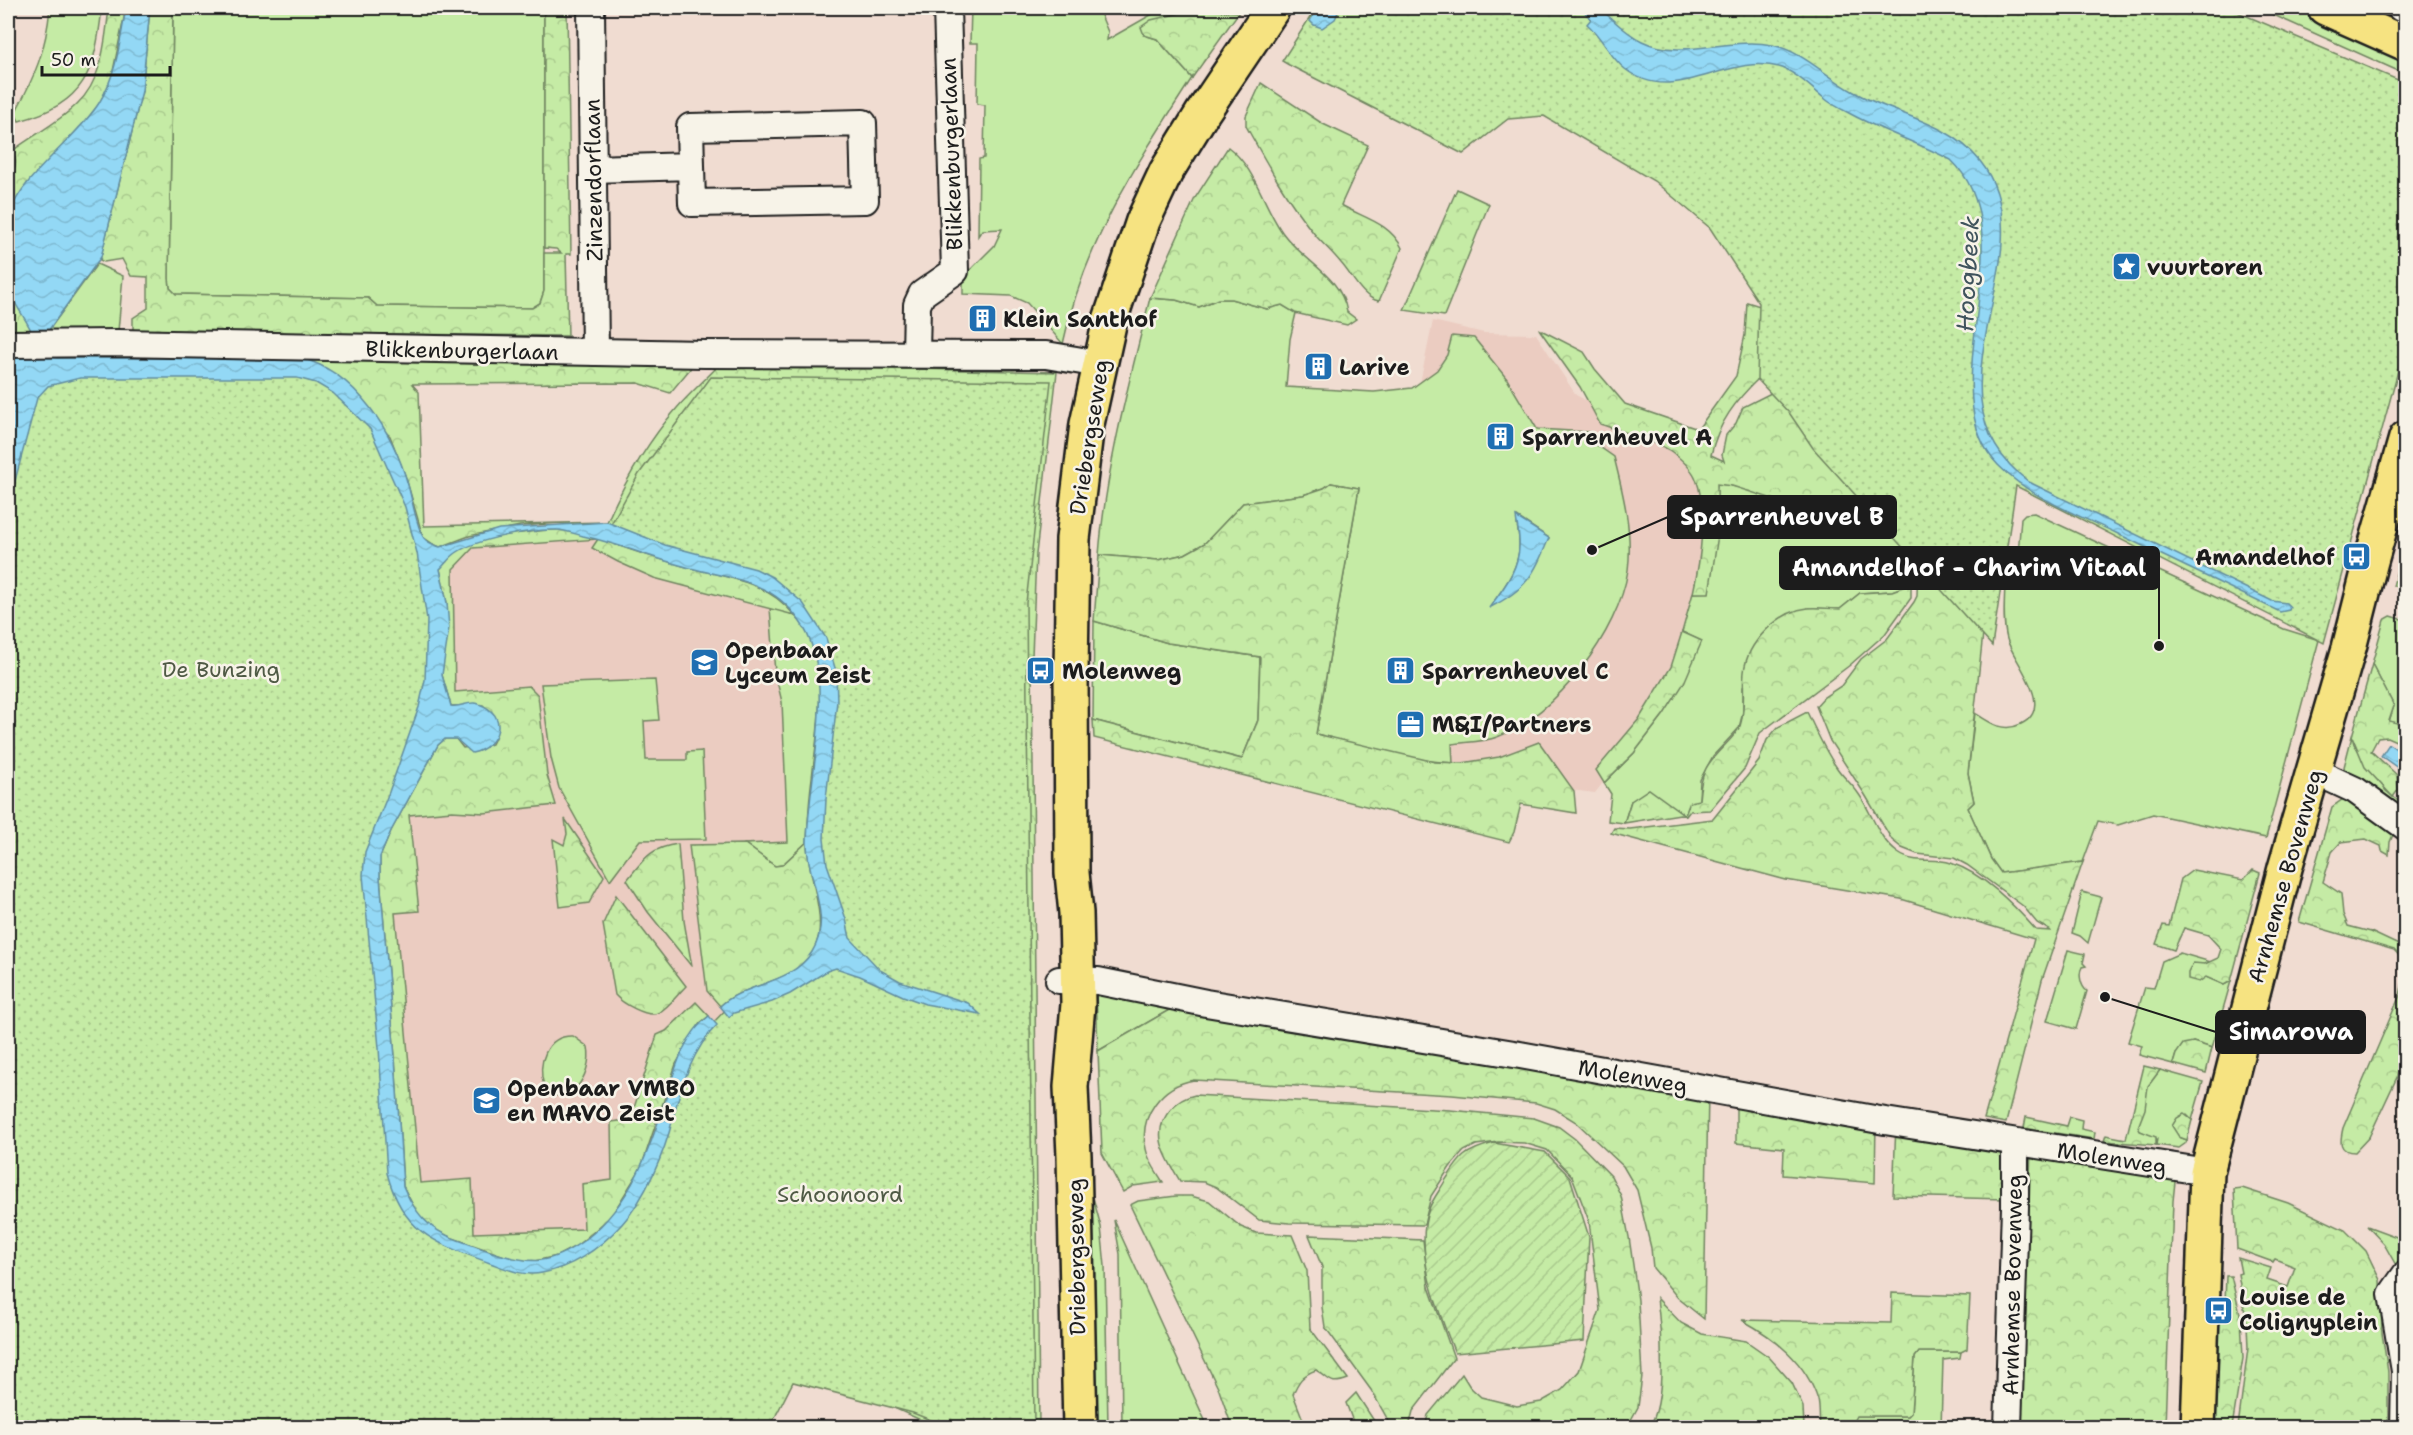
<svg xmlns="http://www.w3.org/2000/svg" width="2413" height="1435" font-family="'Shantell Sans',sans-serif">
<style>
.built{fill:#ebccc1}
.grass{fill:#c5eba5;stroke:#708460;stroke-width:1.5;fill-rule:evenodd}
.forest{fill:url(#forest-crowns);stroke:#708460;stroke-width:1.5}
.park{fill:url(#park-dots);stroke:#708460;stroke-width:1.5}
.garden{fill:url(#garden-furrows);stroke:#708460;stroke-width:1.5}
.water{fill:url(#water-waves);stroke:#638d9e;stroke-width:1.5}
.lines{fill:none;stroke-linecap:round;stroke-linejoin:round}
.minor-casing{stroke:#1c1c1c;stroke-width:30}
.major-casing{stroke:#1c1c1c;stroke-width:38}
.minor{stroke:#f7f3e8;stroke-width:26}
.major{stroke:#f6e381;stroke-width:33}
.labels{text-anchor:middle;stroke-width:5;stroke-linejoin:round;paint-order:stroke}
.street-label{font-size:22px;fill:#1c1c1c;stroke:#f7f3e8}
.poi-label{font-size:22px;font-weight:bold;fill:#1c1c1c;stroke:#f7f3e8;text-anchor:start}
.park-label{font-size:22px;fill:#4f5a45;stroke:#f7f3e8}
.water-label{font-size:24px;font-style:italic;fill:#40545d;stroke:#f7f3e8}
.leader{fill:none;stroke:#1c1c1c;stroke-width:2}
.callout-dot{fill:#1c1c1c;stroke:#f7f3e8;stroke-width:2}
.callout{fill:#1c1c1c;stroke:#1c1c1c;stroke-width:2}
.callout-label{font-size:24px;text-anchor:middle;font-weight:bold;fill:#fff}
</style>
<defs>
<pattern id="forest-crowns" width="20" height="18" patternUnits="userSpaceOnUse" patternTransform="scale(1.5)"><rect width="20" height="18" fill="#c5eba5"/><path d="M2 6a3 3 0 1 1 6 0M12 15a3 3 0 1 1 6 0" fill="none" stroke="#a9c98d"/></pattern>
<pattern id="park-dots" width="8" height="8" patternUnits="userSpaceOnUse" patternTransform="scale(1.5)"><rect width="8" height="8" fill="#c5eba5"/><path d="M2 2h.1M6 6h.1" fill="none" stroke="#a9c98d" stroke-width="1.8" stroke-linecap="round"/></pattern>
<pattern id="garden-furrows" width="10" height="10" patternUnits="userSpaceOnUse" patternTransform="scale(1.5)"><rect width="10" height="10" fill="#c5eba5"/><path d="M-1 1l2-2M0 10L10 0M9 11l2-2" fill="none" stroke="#a9c98d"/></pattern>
<pattern id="water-waves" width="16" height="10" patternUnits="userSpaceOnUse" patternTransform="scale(1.5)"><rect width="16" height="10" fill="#93d8f5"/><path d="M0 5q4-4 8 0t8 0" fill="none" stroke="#7eb9d1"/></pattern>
</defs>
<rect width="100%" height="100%" fill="#f0dcd1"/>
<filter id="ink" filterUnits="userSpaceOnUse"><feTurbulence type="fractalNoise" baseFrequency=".0167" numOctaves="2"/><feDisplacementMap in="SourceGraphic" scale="12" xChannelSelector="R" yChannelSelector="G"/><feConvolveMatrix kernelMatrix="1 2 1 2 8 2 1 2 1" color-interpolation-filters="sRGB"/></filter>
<g filter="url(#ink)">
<!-- built -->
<g class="built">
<path d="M 1433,321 L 1484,333 L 1536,334 L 1576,395 L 1687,454 L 1706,495 L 1705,575 L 1663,704 L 1595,793 L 1341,761 Z"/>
<path d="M 588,527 L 756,578 L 807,619 L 818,846 L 630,1200 L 558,1263 L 409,1213 L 375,848 L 427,558 Z"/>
</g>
<!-- grass -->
<g class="grass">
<path d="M 50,8 L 102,8 C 95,71 86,103 19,121 L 15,113 C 35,76 46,50 50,8 Z"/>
<path d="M 173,8 L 544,8 L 544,291 L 540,303 L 532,308 L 377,306 L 368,298 L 176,294 L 170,288 L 169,278 Z"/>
<path d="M 971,8 L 1098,8 L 1108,32 L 1107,40 L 1163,8 L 1242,8 L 1239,12 L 1193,10 L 1144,35 L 1157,39 L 1192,78 C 1137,163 1084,243 1063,344 L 1027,303 L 1011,296 L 963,294 L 963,277 L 994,246 L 1002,229 L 982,230 L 978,236 L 979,159 L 984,158 L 985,105 L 977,104 L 978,43 L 970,43 Z"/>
<path d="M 2258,8 L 2304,8 L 2372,38 L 2405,60 L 2405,74 Z"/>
<path d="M 97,264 L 123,276 L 118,331 L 43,338 Z"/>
<path d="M 1150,298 L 1176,300 L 1199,307 L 1218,299 L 1231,299 L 1267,309 L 1282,305 L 1296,313 L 1290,339 L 1286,387 L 1374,392 L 1412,388 L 1437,370 L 1447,355 L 1452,336 L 1474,338 L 1507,379 L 1537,429 L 1589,432 L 1594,443 L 1614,457 C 1623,493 1633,532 1628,570 C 1619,632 1556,715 1497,737 C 1484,742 1466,742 1452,744 L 1453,763 C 1407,761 1360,745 1316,734 L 1359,488 L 1331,483 L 1324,488 L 1303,495 L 1243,503 L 1205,543 L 1185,554 L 1158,560 L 1099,555 C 1106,467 1129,383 1150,298 ZM 1517,517 L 1549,538 L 1490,607 C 1504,587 1521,567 1519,541 C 1519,533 1516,525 1517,517 Z"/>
<path d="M 1717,484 C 1743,485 1767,499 1792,505 C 1799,506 1804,502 1810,502 C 1818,503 1837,510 1846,512 C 1889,522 1924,529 1911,584 L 1892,591 L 1860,593 L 1840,609 L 1808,608 L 1743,687 L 1743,712 L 1739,728 L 1713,756 L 1700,780 L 1699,800 L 1685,815 L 1631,801 L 1624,823 L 1608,821 L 1611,794 L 1604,783 L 1634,753 L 1664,714 L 1701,641 L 1682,632 L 1693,593 L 1709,592 Z"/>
<path d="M 2034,513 L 2284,629 L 2319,640 L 2266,838 L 2153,814 L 2118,825 L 2098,821 L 2083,862 L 2001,873 L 1991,859 L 1968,808 L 1974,802 L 1968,773 L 1975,713 C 1990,723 2003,733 2021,724 C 2057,707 2012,660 2007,639 C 2002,621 2005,598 2005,579 L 2016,578 L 2021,518 L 2025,514 Z"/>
<path d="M 2405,540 L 2405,587 L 2393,586 Z"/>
<path d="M 770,608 C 778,610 790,612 796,617 C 833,653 817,732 812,778 C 809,799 808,821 807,842 L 782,865 L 775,866 L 745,844 L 788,842 L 782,702 L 775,673 Z"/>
<path d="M 2391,616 L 2405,620 L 2405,646 L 2400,669 L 2405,673 L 2405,725 L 2389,721 L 2394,706 L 2372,664 L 2384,620 Z"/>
<path d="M 1094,621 L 1168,643 L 1260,657 L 1258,720 L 1242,759 L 1093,720 Z"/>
<path d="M 655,680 L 659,720 L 644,721 L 646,760 L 687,760 L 687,752 L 702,751 L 706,839 L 640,840 L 610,880 L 559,788 L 551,758 L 541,684 Z"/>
<path d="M 2352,736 L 2354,744 L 2386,791 L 2405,806 L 2405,820 L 2350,784 L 2344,767 Z"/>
<path d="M 2082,892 L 2101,897 L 2088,943 L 2080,936 L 2072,933 Z"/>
<path d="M 2068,950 L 2085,954 L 2083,963 L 2086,966 L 2082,967 C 2078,974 2081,987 2087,991 L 2076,1029 L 2047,1021 Z"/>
<path d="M 2180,953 L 2211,962 L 2205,964 L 2206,977 L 2224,985 L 2231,981 L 2212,1048 L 2193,1042 L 2176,1054 L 2173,1064 L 2139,1055 L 2142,1046 L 2128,1042 L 2145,987 L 2154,988 L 2162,961 Z"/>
<path d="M 1096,991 L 1183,1002 L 1098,1051 Z"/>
<path d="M 573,1036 L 588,1047 C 594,1075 565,1115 544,1086 C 537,1064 546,1035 573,1036 Z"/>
<path d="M 2160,1070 L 2203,1082 L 2192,1120 L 2187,1115 L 2179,1137 L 2187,1140 L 2186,1143 L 2179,1148 L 2156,1145 L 2157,1139 L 2140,1131 L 2138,1127 L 2148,1086 Z"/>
<path d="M 1090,1186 L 1101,1227 L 1105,1266 L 1108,1427 L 1094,1427 Z"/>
<path d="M 1114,1220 L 1208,1427 L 1122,1427 L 1120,1254 Z"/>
<path d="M 2367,1226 L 2405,1240 L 2405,1257 L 2397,1267 L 2384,1244 Z"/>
<path d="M 1919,1352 L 1961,1352 L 1960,1358 L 1943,1360 L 1941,1427 L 1850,1428 L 1855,1416 L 1908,1416 L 1911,1413 L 1915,1357 Z"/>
</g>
<!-- forest -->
<g class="forest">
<path d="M 109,8 L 126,8 L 111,81 L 99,104 L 8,220 C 8,209 6,197 8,186 C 10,172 21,166 12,151 C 33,135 58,123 77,104 C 103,80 105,40 109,8 Z"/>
<path d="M 150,8 L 173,8 L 169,278 L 170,288 L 176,294 L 368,298 L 377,306 L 532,308 L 540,303 L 544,291 L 544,253 L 561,253 L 556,249 L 544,248 L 544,8 L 567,8 L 571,254 L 566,254 L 568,336 L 133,331 L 133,318 L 148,308 L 148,277 L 131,276 L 122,259 L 104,262 L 100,260 L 142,91 Z"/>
<path d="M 1193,10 L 1239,12 L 1192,78 L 1157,39 L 1144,35 L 1141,27 L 1151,20 Z"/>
<path d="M 1261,83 L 1323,124 L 1368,145 L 1341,205 C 1364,218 1390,223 1402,248 L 1379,301 C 1362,298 1352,275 1341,263 C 1333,253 1324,245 1316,236 C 1288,202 1267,164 1246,126 L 1246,116 Z"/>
<path d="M 1228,147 C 1255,167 1263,205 1282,232 C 1303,262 1341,275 1347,312 L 1356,319 L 1347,325 L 1295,313 L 1282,305 L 1267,309 L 1231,299 L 1218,299 L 1199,307 L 1176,300 L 1150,298 L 1195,198 Z"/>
<path d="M 1457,189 L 1489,204 L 1444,316 L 1404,310 Z"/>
<path d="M 8,283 C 15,302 29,318 34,338 L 8,338 Z"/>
<path d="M 1747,302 L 1760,306 L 1760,377 C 1736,400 1718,423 1711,455 L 1724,461 L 1722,455 L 1726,435 L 1736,423 L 1743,407 L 1777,390 L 1901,530 L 1877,534 L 1876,520 L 1858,530 L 1810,502 L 1795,506 L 1732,486 L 1717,484 L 1718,535 L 1709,593 L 1693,593 C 1700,562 1708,509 1696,479 C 1692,468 1681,459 1672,452 C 1659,442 1617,430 1600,424 L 1580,387 L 1539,329 L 1584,352 L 1595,369 L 1625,404 L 1698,429 L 1736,376 L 1745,335 Z"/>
<path d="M 300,358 L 695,363 L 670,393 L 638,383 L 412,384 L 419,392 L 424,526 L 607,522 C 625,481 647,442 677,408 C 690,393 705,380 719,365 L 1057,372 L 1036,554 L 1032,656 L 1039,1427 L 936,1427 L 872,1398 L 827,971 L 836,671 L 772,577 L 599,539 C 627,549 655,558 683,566 C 723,577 767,580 794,615 L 654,578 L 618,562 L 592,548 L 598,539 L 473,548 L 453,569 L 455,692 L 529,686 L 538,695 L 547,775 L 556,805 L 484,813 L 452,811 L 409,815 L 419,911 L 395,913 L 420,1183 L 472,1179 L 474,1233 L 584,1229 L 582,1184 L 612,1180 L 611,1122 L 627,1120 L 634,1108 L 657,1035 L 666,1031 L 696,1002 L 709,1016 L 700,1023 L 676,1064 L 641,1168 L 612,1215 L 591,1234 L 576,1246 L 557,1256 L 530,1262 L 516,1260 L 450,1237 L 435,1230 L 417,1213 L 403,1186 L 395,1057 L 380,877 L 380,857 L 391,831 L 438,745 L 445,739 L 456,739 L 463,748 L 492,744 C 501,727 497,718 483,705 L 451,706 L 442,675 L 447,603 L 440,569 C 445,563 450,556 456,552 C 489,531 554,530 593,527 L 560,523 L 520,526 L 469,536 L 440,547 L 433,544 L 423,537 L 406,478 L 390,436 Z"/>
<path d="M 1331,483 L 1359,488 L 1316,734 L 1435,762 L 1462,763 L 1499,757 L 1539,742 L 1574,791 L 1576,813 L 1521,804 L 1514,832 L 1509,842 L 1094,738 L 1093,720 L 1242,759 L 1258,720 L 1260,657 L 1168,643 L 1094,621 L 1099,555 L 1158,560 L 1185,554 L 1205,543 L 1243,503 L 1303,495 L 1324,488 Z"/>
<path d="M 1991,559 L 1968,773 L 1974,802 L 1968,808 L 1991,859 L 2001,873 L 2083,862 L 2042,980 L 2006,1123 L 1984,1119 L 2034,939 L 1901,899 L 1786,880 L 1611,833 L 1614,828 L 1630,829 L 1713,819 L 1759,761 L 1767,740 L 1778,727 L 1807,712 C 1816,731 1825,751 1837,768 C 1843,777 1852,784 1858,793 C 1872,812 1878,839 1898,853 C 1915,865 1932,857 1951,863 C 1984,874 2013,904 2036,930 L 2051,931 L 2037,923 L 2023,906 L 1967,865 L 1954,858 L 1917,854 L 1902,848 L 1892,840 L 1864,793 L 1830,741 L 1816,706 L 1824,697 L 1841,686 L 1861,659 L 1887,639 L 1914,602 L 1917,596 L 1918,560 Z"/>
<path d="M 1911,584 L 1911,598 L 1885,634 L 1850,665 L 1760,733 L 1745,768 L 1710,810 L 1690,811 L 1686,816 L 1680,814 L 1624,823 L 1631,801 L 1649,789 L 1685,815 L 1690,802 L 1699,800 C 1701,772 1706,764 1726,744 C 1731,739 1737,733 1740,726 C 1746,709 1742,689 1744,672 C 1747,642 1779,611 1808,608 C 1818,607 1830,609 1840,609 L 1860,593 L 1892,591 Z"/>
<path d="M 1682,632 L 1702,641 L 1684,683 L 1664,714 L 1634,753 L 1604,783 L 1596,770 L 1639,719 L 1671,667 Z"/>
<path d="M 2372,664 L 2394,706 L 2389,721 L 2405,725 L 2405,745 L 2387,737 L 2378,738 L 2371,751 L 2397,775 L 2398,790 L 2393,797 L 2365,767 L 2352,736 Z"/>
<path d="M 2346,797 L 2395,830 L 2390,842 L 2389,855 L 2382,851 L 2381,846 L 2366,839 L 2341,842 L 2332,852 L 2323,882 L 2341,894 L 2343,914 L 2348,926 L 2371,932 L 2405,948 L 2405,962 L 2394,950 L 2299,922 L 2332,807 Z"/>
<path d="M 565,819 L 604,876 L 589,903 L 560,907 L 553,839 L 564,845 L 567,834 Z"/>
<path d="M 807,842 C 808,892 847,948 782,977 C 762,986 736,991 720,1006 L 707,991 L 689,845 L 745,844 L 775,866 L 782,865 Z"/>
<path d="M 678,844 L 684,921 L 692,967 L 648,912 L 627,880 C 644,859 649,848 678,844 Z"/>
<path d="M 2193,870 L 2243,880 L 2253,870 L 2260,873 L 2231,981 L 2224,985 L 2206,977 L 2199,982 L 2188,979 L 2188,973 L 2193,963 L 2205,964 L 2218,958 L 2221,949 L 2208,935 L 2184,928 L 2174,950 L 2156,944 L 2163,925 L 2169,926 L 2181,879 Z"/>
<path d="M 616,895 L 686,986 C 678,994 668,1008 658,1013 C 647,1018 622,1003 615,995 L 603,924 Z"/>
<path d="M 2405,973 L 2405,1060 L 2369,1137 L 2355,1152 C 2338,1152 2340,1141 2343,1128 L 2400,995 Z"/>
<path d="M 1183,1002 L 1708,1092 L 1704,1319 L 1678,1298 L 1653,1268 L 1651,1248 L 1637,1190 L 1623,1166 L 1576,1122 L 1555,1109 L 1536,1103 L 1452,1095 L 1194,1080 C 1162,1085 1138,1116 1146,1149 C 1148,1161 1157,1172 1163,1182 L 1133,1186 L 1123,1192 L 1102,1153 L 1098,1051 Z"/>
<path d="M 2193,1042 L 2212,1048 L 2206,1073 L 2173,1064 L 2176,1054 L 2183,1044 Z"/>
<path d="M 2144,1066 L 2160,1070 L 2148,1086 L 2145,1109 L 2138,1127 L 2140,1131 L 2156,1137 L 2156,1145 L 2104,1141 L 2106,1135 L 2126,1139 Z"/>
<path d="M 1195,1095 L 1450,1110 L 1534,1118 L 1559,1127 L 1575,1139 L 1611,1176 L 1621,1196 L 1629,1237 L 1638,1300 L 1642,1376 L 1638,1407 L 1627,1427 L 1425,1427 L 1428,1415 L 1462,1374 L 1470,1387 L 1481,1397 L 1517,1406 L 1541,1402 L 1562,1390 L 1579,1371 L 1600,1310 L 1589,1221 L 1572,1176 L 1547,1150 L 1524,1143 L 1498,1142 L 1476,1145 L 1464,1151 L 1450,1167 L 1431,1196 L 1424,1225 L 1289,1223 L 1259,1220 L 1216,1187 L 1204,1182 L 1180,1181 C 1166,1157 1149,1133 1171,1109 C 1178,1101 1185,1097 1195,1095 Z"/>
<path d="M 1736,1097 L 1876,1121 L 1875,1183 L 1783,1175 L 1784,1148 L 1736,1143 Z"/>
<path d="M 2184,1114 L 2192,1120 L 2187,1140 L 2179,1137 L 2172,1126 L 2177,1118 Z"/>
<path d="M 2026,1117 L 2067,1126 L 2070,1117 L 2082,1120 L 2081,1129 L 2095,1132 L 2094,1139 L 2024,1128 Z"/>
<path d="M 1896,1125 L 2005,1146 L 2004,1199 L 1893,1196 Z"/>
<path d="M 2031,1150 L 2176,1172 L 2173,1201 L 2165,1427 L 2021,1428 Z"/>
<path d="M 2242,1188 L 2288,1203 L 2345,1230 L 2366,1251 L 2380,1280 L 2382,1333 L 2388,1372 L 2388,1427 L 2238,1427 L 2248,1348 L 2247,1324 L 2238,1274 L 2241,1273 L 2238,1258 L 2271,1268 L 2267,1280 L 2288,1287 L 2295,1267 L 2275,1259 L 2273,1262 L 2237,1249 L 2234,1189 Z"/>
<path d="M 1176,1196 L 1191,1196 L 1209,1201 L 1241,1227 L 1256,1233 L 1292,1235 L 1307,1271 L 1310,1328 L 1348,1379 C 1329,1386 1331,1379 1316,1370 C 1302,1375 1298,1382 1293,1394 L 1305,1425 L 1302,1427 L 1232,1427 L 1219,1390 L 1130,1205 L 1138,1201 Z"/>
<path d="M 1309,1235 L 1423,1240 L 1429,1287 L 1454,1358 L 1413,1411 L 1409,1427 L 1392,1427 L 1371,1390 L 1325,1327 L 1322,1307 L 1322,1267 Z"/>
<path d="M 2226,1276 L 2231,1276 L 2241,1318 L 2243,1358 L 2232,1427 L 2212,1428 L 2220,1304 L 2225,1304 Z"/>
<path d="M 1892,1293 L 1970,1296 L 1967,1349 L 1961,1352 L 1919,1352 L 1915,1357 L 1911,1413 L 1908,1416 L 1856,1416 L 1850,1427 L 1820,1427 C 1819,1419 1820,1408 1818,1400 C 1806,1362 1775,1338 1742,1320 L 1891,1323 Z"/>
<path d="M 1657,1298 L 1681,1323 L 1702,1334 L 1746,1341 L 1769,1357 L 1792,1383 L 1803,1407 L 1804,1427 L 1649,1427 C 1667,1403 1661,1329 1657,1298 Z"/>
<path d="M 1356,1393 L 1378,1427 L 1355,1427 L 1346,1403 Z"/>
</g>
<!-- park -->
<g class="park">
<path d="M 1316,8 L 2228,8 L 2405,83 L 2405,345 L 2324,643 L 2016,486 L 1992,646 L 1813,448 L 1790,414 L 1757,379 L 1759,303 L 1710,228 L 1654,181 L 1544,116 L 1508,119 L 1463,154 L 1289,65 L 1282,61 Z"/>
<path d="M 8,364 L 307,367 L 378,433 L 427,558 L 436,688 L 375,848 L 396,1178 L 409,1213 L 428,1230 L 522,1269 L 558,1263 L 601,1235 L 630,1200 L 692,1045 L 731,1004 L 812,967 L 840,934 L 818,846 L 828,679 L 807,619 L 756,578 L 606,533 L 639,474 L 711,377 L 1051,381 L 1026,603 L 1034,1427 L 948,1427 L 913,1413 L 793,1382 L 770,1427 L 8,1427 Z"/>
</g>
<!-- garden -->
<path class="garden" d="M 1494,1143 L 1545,1152 L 1570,1177 L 1589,1237 L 1584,1341 L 1455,1353 C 1439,1313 1413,1252 1429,1209 C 1432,1200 1440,1190 1445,1181 C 1461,1156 1464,1151 1494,1143 Z"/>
<!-- water -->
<g class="water">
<path d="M 126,8 L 150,8 L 142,91 L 101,257 L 43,338 L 41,355 L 57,358 L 300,358 C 356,371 394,434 408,485 C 412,498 417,530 424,538 C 428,543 434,545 440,547 L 499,529 L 607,522 L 665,545 L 756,569 L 772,577 L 803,603 L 826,638 L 836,671 L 837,701 L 826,799 L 824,839 L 827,864 L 846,919 L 850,938 L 880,970 L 900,981 L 968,1003 L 980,1014 L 925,1004 L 903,996 L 860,976 L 836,968 L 827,971 L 790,994 L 772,1002 L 734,1013 L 729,1017 L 720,1006 C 746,982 791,985 812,952 C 834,916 806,879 807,842 C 808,780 836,682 804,628 C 795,613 781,598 765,590 C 740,577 710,574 683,566 C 649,557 617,543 583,536 C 575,534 565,530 557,530 C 532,529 476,539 456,553 C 450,557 445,564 440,569 L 447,603 L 449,628 L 442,675 L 451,706 C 461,708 470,700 479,704 C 510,715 500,747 472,753 L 456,739 L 445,739 L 438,745 L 391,831 L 380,857 L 380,877 L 395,1057 L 403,1186 C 423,1232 444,1235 489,1251 C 530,1265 549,1266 586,1239 C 632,1203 650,1149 667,1095 C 676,1066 684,1035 709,1016 L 717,1025 C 693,1049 681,1086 673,1118 C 665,1152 645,1199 622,1224 C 601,1247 573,1267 542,1273 C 524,1277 507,1269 490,1263 C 436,1243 403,1234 387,1173 L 379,1048 L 363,875 L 365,852 L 389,792 L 419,707 L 425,680 L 427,620 L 417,553 L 405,507 L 370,429 L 333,393 L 316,383 L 297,378 L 80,378 L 48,386 L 37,398 L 8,507 L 8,408 L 15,372 L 11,364 L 8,363 L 8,356 L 25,357 L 34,338 C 28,318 9,302 8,280 C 6,264 5,237 8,221 C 14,181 77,139 99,103 C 117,74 120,40 126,8 Z"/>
<path d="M 1317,8 L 1340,8 L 1335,19 L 1322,28 L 1314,25 L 1310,21 Z"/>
<path d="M 1581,8 L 1599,8 C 1613,19 1625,33 1642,41 C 1682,61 1729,36 1772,45 C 1803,51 1826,77 1854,92 C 1896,116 1947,120 1980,161 C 2054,254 1911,394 2029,482 L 2272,601 L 2286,603 L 2290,607 L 2289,610 L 2280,612 C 2225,586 2171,559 2116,533 C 2076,514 2029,497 1998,465 C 1927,392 2029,234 1951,160 C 1917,142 1881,131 1847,112 C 1839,108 1831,104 1824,98 C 1811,88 1795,71 1779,67 C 1727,52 1675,108 1625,69 C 1609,56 1602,37 1587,24 L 1591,19 Z"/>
<path d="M 1516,517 L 1549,538 C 1533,576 1527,589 1489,608 C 1504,588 1521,567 1519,540 C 1519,533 1517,525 1516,517 Z"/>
<path d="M 2389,744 L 2405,755 L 2405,773 L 2381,756 Z"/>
</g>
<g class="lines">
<defs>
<g id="minor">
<path d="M 591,8 L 595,352"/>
<path d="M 2401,8 L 2406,9"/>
<path d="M 593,169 L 691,166 L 692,203 L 865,200 L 863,123 L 690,127 L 691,166"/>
<path d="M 8,344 L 118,343 L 705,354 L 1046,355 L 1100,364"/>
<path d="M 916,354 L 917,305 L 922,294 L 955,271 L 947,8"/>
<path d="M 2314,771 L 2355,790 L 2406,827"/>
<path d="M 1059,980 L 1098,981 L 1206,1003 L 1520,1055 L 1885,1121 L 2207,1172"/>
<path d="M 2008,1428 L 2015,1207 L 2015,1143"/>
<path d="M 2404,1428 L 2405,1371 L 2392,1294 L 2406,1274"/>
</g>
<g id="major">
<path d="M 2325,8 L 2406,44"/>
<path d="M 1080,1428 L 1074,1156 L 1071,1087 L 1078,1004 L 1076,913 L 1072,873 L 1071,672 L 1073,539 L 1087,424 L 1110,320 L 1143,221 L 1166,172 L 1203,112 L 1273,8"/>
<path d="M 2198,1428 L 2207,1172 L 2285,868 L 2349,648 L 2371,561 L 2406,438"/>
</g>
</defs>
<!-- minor casing -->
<use href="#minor" class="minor-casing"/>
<!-- major casing -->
<use href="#major" class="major-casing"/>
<!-- minor -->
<use href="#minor" class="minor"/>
<!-- major -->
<use href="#major" class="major"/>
</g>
</g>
<!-- icons -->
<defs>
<symbol id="sight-square" viewBox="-11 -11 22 22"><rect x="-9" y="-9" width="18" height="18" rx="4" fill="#1f6fb2" stroke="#f7f3e8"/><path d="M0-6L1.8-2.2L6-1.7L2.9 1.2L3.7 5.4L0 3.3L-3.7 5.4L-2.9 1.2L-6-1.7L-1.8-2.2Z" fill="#fff"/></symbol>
<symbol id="building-square" viewBox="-11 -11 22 22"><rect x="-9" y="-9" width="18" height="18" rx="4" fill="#1f6fb2" stroke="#f7f3e8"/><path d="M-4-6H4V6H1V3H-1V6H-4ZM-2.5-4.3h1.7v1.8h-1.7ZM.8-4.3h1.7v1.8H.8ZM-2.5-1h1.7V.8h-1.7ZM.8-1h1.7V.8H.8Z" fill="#fff"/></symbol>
<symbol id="bus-square" viewBox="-11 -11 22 22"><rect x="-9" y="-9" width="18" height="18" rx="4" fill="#1f6fb2" stroke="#f7f3e8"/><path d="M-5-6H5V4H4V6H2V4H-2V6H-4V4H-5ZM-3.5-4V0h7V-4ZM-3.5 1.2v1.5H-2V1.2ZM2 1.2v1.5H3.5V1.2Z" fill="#fff"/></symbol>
<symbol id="school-square" viewBox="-11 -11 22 22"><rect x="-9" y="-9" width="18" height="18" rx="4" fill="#1f6fb2" stroke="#f7f3e8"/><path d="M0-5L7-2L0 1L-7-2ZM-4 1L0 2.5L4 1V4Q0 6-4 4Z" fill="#fff"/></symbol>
<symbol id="office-square" viewBox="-11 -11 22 22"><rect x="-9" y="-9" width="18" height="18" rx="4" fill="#1f6fb2" stroke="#f7f3e8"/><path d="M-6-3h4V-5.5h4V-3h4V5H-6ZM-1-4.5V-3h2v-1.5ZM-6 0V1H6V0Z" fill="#fff"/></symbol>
</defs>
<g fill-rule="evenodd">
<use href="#sight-square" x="2110" y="250" width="33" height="33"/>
<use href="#building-square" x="966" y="302" width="33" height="33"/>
<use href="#building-square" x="1302" y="350" width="33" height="33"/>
<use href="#building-square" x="1484" y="420" width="33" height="33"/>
<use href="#bus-square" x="2340" y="540" width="33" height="33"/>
<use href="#school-square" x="688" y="646" width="33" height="33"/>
<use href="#bus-square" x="1024" y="654" width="33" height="33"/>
<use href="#building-square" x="1384" y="654" width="33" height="33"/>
<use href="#office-square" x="1394" y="708" width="33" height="33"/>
<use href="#school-square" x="470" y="1084" width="33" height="33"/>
<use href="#bus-square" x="2202" y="1294" width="33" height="33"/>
</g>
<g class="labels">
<!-- street labels -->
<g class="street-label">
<text transform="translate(951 154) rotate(-92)" y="8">Blikkenburgerlaan</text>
<text transform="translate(593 180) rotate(-91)" y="8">Zinzendorflaan</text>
<text transform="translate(462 350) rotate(1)" y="8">Blikkenburgerlaan</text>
<text transform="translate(1089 437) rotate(-81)" y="8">Driebergseweg</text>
<text transform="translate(2285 876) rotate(-74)" y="8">Arnhemse Bovenweg</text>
<text transform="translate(1633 1076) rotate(10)" y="8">Molenweg</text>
<text transform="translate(2112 1158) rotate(9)" y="8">Molenweg</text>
<text transform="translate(1076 1257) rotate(-91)" y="8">Driebergseweg</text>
<text transform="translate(2012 1285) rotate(-89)" y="8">Arnhemse Bovenweg</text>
</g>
<!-- poi labels -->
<g class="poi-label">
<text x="2147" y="275">vuurtoren</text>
<text x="1003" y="327">Klein Santhof</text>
<text x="1339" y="375">Larive</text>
<text x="1522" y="445">Sparrenheuvel A</text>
<text x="2335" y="565" text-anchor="end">Amandelhof</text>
<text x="725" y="658">Openbaar<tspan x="725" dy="25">Lyceum Zeist</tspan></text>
<text x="1062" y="679">Molenweg</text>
<text x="1422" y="679">Sparrenheuvel C</text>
<text x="1432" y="732">M&amp;I/Partners</text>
<text x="507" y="1096">Openbaar VMBO<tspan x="507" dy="25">en MAVO Zeist</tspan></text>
<text x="2239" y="1305">Louise de<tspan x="2239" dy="25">Colignyplein</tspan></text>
</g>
<!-- park labels -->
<g class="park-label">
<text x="221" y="677">De Bunzing</text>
<text x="840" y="1202">Schoonoord</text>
</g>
<!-- water labels -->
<g class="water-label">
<text transform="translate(1968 274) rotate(-87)" y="8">Hoogbeek</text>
</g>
</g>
<!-- callouts -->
<path class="leader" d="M1592 550L1668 517M2159 646L2159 568M2105 997L2216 1032"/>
<g class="callout-dot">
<circle cx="1592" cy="550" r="6"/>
<circle cx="2159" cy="646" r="6"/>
<circle cx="2105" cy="997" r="6"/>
</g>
<g class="callout">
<rect x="1668" y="496" width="228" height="42" rx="6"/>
<rect x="1780" y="547" width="379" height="42" rx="6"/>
<rect x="2216" y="1011" width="149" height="42" rx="6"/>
</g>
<g class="callout-label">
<text x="1782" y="525">Sparrenheuvel B</text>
<text x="1969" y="576">Amandelhof - Charim Vitaal</text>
<text x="2291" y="1040">Simarowa</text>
</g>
<!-- margin -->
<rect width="2413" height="1435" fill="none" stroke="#f7f3e8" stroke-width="30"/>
<rect x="15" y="15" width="2383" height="1405" fill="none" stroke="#1c1c1c" stroke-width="2" filter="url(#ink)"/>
<!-- scale -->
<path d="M42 66v9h128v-9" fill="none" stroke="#1c1c1c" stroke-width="3"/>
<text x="51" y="66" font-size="18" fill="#1c1c1c" stroke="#f7f3e8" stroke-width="4.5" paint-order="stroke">50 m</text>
</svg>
